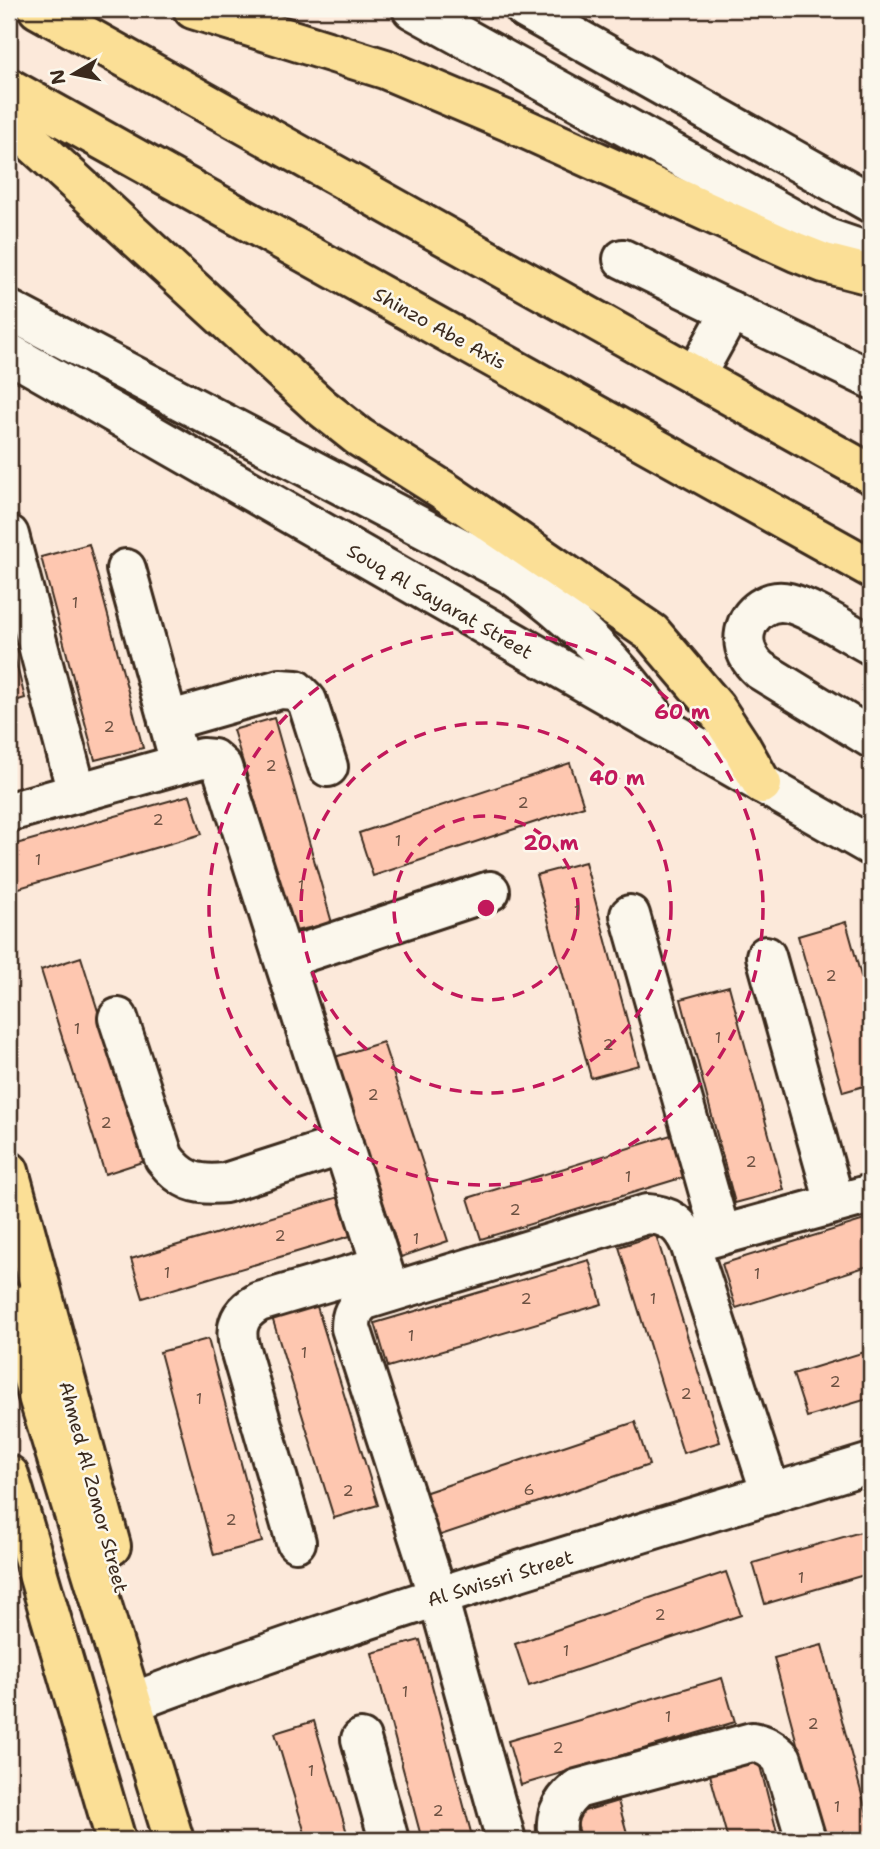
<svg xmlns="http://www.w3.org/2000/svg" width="880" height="1849" font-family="'Shantell Sans',sans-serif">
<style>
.building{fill:#fec7b0;stroke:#3b2a1e;stroke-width:2}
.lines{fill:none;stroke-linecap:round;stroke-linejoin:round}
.minor-casing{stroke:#3b2a1e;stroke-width:44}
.major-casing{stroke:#3b2a1e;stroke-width:44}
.minor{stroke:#fbf7ec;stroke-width:38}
.major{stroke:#fbdf96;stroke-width:38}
.ring{fill:none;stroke:#c2185b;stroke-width:3.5;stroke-dasharray:12 9}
.labels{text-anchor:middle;stroke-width:5;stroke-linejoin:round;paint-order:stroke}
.number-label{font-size:16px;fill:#6c5142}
.street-label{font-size:19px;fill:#3b2a1e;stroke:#fbf7ec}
.centre{fill:#c2185b;stroke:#fbf7ec;stroke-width:3.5}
.ring-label{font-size:21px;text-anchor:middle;font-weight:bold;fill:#c2185b;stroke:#fbf7ec;stroke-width:5;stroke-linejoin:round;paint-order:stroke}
</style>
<rect width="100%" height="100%" fill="#fce9da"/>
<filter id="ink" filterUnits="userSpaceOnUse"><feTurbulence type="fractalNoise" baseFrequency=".0143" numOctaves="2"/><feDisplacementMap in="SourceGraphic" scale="14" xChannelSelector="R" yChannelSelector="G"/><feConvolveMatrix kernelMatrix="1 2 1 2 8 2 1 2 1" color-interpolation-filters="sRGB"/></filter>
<g filter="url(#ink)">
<!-- building -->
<g class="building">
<path d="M 89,544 L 143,748 L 95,760 L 41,557 Z"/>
<path d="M 9,636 L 25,698 L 9,703 Z"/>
<path d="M 274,718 L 332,923 L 295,931 L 233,730 Z"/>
<path d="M 570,763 L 584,806 L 373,876 L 359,833 Z"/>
<path d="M 190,795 L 202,834 L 9,891 L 9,846 Z"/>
<path d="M 585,862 L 639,1065 L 591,1078 L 536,875 Z"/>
<path d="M 846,922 L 871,1012 L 871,1084 L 843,1092 L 798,936 Z"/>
<path d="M 81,957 L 145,1161 L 105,1174 L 41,970 Z"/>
<path d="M 729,986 L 784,1190 L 735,1203 L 681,999 Z"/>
<path d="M 383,1042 L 448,1241 L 401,1257 L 335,1057 Z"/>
<path d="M 671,1135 L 684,1177 L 481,1239 L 468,1198 Z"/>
<path d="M 339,1197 L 350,1236 L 143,1298 L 131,1259 Z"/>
<path d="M 871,1218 L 871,1265 L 736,1308 L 722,1264 Z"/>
<path d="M 656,1235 L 720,1442 L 683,1453 L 619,1247 Z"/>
<path d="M 589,1260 L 602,1304 L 388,1367 L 375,1323 Z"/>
<path d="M 315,1300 L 378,1505 L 334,1518 L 271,1314 Z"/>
<path d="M 208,1339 L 262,1542 L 214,1555 L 160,1352 Z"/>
<path d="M 871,1350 L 871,1398 L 807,1417 L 793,1374 Z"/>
<path d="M 635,1422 L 649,1465 L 438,1536 L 424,1493 Z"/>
<path d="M 871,1529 L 871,1573 L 765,1604 L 753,1563 Z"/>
<path d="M 726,1572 L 741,1615 L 529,1686 L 515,1644 Z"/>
<path d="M 420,1640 L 473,1840 L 422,1840 L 372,1653 Z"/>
<path d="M 822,1645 L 871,1829 L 871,1840 L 823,1840 L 774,1658 Z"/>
<path d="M 722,1678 L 735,1722 L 521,1785 L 508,1741 Z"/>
<path d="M 314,1721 L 349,1840 L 307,1840 L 275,1733 Z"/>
<path d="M 758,1758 L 779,1840 L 728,1840 L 709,1771 Z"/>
<path d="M 618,1801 L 629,1840 L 582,1840 L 574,1814 Z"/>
</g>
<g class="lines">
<defs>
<g id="minor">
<path d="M 412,9 L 827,238 L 871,253"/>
<path d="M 525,9 L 871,203"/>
<path d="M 623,259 L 871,379"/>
<path d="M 9,310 L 512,575 C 568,615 616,660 655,717"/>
<path d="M 9,353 L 871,846"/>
<path d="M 695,376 L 731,311"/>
<path d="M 9,535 L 77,793"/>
<path d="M 126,569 L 175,745"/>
<path d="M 871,645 C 850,634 811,608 789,603 C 769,598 749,612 745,632 C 742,648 749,660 760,670 L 871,738"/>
<path d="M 168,721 L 280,689 L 296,690 L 307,701 L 328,767"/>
<path d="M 9,812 L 202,758 L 213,759 L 222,767 L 390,1292"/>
<path d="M 630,915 L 721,1235"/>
<path d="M 766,956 L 835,1203"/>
<path d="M 284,959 L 490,891"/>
<path d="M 118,1018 L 164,1158 C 182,1181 196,1186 225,1183 L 343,1145"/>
<path d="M 696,1242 L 871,1194"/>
<path d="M 296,1542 L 239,1346 C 234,1325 241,1312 259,1302 L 381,1266"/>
<path d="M 133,1702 C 375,1611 624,1539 871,1463"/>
<path d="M 361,1739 L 389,1840"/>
<path d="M 506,1840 L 438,1597 L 351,1328 C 351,1315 354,1308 365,1300 L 647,1214 C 669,1215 681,1224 690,1244 L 771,1494"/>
<path d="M 558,1840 C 554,1818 559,1804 577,1789 L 752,1742 C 765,1744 773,1749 782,1759 L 806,1840"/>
</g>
<g id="major">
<path d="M 38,9 L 871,474"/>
<path d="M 193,9 L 385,69 L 508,121 L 796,252 L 824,263 L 871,275"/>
<path d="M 9,88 L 871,568"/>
<path d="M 9,121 L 320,406 L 359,437 L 443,490 L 652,633 L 715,707 L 740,745 L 762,784"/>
<path d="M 9,1171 L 111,1546"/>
<path d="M 9,1302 L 174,1840"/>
<path d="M 9,1475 L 116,1840"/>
</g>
</defs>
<!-- minor casing -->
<use href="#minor" class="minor-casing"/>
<!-- major casing -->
<use href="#major" class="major-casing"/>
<!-- minor -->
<use href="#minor" class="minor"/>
<!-- major -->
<use href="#major" class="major"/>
</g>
</g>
<!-- distance rings -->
<g class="ring">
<circle cx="486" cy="908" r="92"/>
<circle cx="486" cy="908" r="185"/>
<circle cx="486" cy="908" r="277"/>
</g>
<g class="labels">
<!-- number labels -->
<g class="number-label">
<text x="75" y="608">1</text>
<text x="109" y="732">2</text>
<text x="271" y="771">2</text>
<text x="523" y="808">2</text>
<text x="158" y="825">2</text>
<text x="398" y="846">1</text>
<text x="38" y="865">1</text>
<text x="301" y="891">1</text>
<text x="577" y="916">1</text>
<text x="831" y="981">2</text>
<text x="77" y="1034">1</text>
<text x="718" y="1043">1</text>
<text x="608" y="1050">2</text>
<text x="373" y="1100">2</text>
<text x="106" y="1128">2</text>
<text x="751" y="1167">2</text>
<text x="628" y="1182">1</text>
<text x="515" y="1215">2</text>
<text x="280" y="1241">2</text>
<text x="416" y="1244">1</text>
<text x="167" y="1278">1</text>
<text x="757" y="1279">1</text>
<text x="526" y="1304">2</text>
<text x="653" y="1304">1</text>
<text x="411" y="1341">1</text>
<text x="304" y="1358">1</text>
<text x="835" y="1387">2</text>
<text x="686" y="1399">2</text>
<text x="199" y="1404">1</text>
<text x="529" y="1495">6</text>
<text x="348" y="1496">2</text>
<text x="231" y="1525">2</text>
<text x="801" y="1583">1</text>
<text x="660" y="1620">2</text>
<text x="566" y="1656">1</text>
<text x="405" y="1697">1</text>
<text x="668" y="1722">1</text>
<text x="813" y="1729">2</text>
<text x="558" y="1753">2</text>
<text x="311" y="1776">1</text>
<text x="837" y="1812">1</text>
<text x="438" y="1816">2</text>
</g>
<!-- street labels -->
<g class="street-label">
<text transform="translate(440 328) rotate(29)" y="7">Shinzo Abe Axis</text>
<text transform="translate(440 601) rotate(30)" y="7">Souq Al Sayarat Street</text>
<text transform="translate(94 1487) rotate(75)" y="7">Ahmed Al Zomor Street</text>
<text transform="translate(500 1578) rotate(-17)" y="7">Al Swissri Street</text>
</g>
</g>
<circle cx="486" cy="908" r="10" class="centre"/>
<g class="ring-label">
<text x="682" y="719">60 m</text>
<text x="617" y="785">40 m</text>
<text x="551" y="850">20 m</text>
</g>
<!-- margin -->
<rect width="880" height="1849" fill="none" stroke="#fbf7ec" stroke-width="35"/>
<rect x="18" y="18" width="845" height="1814" fill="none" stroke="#3b2a1e" stroke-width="2.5" filter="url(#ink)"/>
<!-- north arrow -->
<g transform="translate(74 74) rotate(260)" stroke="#fbf7ec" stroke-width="5" paint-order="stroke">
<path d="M0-5L12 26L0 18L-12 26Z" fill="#3b2a1e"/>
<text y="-10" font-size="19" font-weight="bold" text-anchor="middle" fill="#3b2a1e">N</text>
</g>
</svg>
